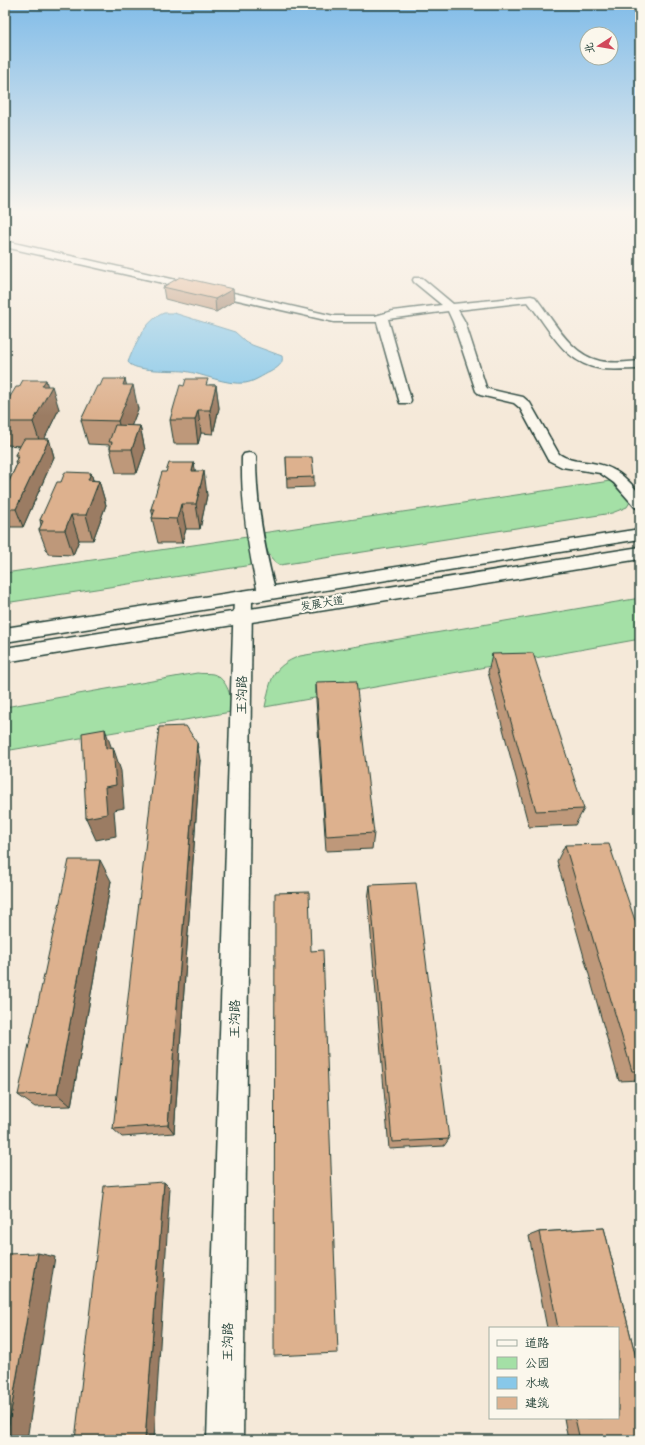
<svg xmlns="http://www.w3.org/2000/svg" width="645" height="1445" font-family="'Architects Daughter','LXGW WenKai TC',sans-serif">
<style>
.green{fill:#a4e0a6;stroke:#628e6d}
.water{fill:#88c8e9;stroke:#5e90a1}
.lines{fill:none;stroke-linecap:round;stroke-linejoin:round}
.minor-casing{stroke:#1f3d34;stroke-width:3}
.major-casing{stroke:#1f3d34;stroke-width:3}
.minor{fill:#fbf7ec;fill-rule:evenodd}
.major{fill:#fbf7ec;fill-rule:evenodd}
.wall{fill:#be987a;stroke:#1f3d34}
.shaded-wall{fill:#9b7c63;stroke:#1f3d34}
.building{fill:#ddb18e;stroke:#1f3d34}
.labels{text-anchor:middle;stroke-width:4;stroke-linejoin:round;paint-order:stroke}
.street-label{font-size:11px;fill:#1f3d34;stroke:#fbf7ec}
.near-street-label{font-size:13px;fill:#1f3d34;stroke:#fbf7ec}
</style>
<rect width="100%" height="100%" fill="#f5e9d9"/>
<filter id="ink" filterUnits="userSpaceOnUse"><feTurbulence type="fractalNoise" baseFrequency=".025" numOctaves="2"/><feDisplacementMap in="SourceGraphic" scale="8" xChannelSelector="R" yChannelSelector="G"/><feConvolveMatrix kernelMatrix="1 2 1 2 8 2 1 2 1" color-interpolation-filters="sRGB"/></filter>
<g filter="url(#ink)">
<!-- green -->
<g class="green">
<path d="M 610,481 L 630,502 L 627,507 L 612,513 L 280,565 C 267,558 266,547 262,533 Z"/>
<path d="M 247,537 L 252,565 L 5,603 L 5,573 Z"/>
<path d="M 640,598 L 640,639 L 265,707 C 271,679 271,667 300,656 Z"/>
<path d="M 197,673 C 202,674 208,673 213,674 C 227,678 233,699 231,712 L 5,751 L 5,707 Z"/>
</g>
<!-- water -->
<path class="water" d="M 164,313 L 174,313 L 235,332 L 245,341 L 252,345 L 282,356 C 284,364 277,368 270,372 C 263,375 254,382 245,383 C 225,385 204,374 184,371 C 172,370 134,372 128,362 C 135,345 145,320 164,313 Z"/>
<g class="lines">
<defs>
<g id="minor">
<path d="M 5,241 L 334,316 L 375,316 L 393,311 L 442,305 L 414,282 L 413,280 L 414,278 L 422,278 L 453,304 L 531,296 L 535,297 C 553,319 569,354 600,361 C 613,364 627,362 640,361 L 640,369 C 628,369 615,370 602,369 C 564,364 550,329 528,302 L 458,310 L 465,322 L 486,387 L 488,389 L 523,397 L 530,403 L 559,454 C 569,461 579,461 592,463 C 614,466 626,477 640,494 L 640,509 L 635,507 L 614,483 L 600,473 L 562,467 L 548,460 L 520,408 L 514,403 L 480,395 L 476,391 L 453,322 L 448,311 L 388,319 L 411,400 L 410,403 L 400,403 L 399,400 L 377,322 L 334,322 L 5,247 Z"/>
<path d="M 249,453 L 254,454 L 256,457 C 256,504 264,548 276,593 L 273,597 L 267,599 L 261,597 L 258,593 C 248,548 241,504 242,457 L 244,454 Z"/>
<path d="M 243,591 L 249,593 L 252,597 L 243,1440 L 207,1440 L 234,597 L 237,593 Z"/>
</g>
<g id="major">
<path d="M 640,529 L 640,539 L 5,642 L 5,628 Z"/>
<path d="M 640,547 L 640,559 L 5,662 L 5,648 Z"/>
</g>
</defs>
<!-- minor casing -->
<use href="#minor" class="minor-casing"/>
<!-- major casing -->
<use href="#major" class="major-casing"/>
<!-- minor -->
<use href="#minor" class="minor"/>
<!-- major -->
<use href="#major" class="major"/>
</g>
<!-- wall -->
<g class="wall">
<path d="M 163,287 L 233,289 L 234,301 L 216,312 L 165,299 Z"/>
<path d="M 125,379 L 126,385 L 138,409 L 131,426 L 140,426 L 145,450 L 137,473 L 116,473 L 110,449 L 110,445 L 88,444 L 81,420 L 100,386 Z"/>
<path d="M 46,380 L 47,386 L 59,409 L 44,439 L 49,439 L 54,457 L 23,527 L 5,527 L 5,490 L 16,466 L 15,462 L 17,459 L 15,455 L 20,446 L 7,445 L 5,440 L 5,405 L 19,387 Z"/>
<path d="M 209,385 L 216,385 L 219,408 L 213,434 L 201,433 L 198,444 L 174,444 L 170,420 Z"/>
<path d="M 286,457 L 314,477 L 314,487 L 287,488 Z"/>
<path d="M 194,463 L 195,471 L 207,495 L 200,529 L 186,529 L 182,543 L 158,543 L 152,518 L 153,516 L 151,509 L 166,472 Z"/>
<path d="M 91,473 L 93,480 L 99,481 L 106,505 L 93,540 L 79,540 L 73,555 L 48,554 L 39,530 L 41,525 L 40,520 L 61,482 Z"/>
<path d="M 492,654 L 584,809 L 575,825 L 529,827 L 488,672 Z"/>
<path d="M 316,682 L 374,833 L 372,849 L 326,851 L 316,700 Z"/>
<path d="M 200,760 L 174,1133 L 122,1137 L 113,1129 Z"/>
<path d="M 565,845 L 640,935 L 640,1080 L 619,1081 L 557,861 Z"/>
<path d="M 111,881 L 71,1106 L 35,1107 L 18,1095 Z"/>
<path d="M 370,885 L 449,1139 L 444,1146 L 389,1149 L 368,899 Z"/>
<path d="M 604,1228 L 640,1374 L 640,1440 L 568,1440 L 564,1418 L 618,1418 L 618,1328 L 547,1328 L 529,1236 L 539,1232 Z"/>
</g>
<!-- shaded-wall -->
<g class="shaded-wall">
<path d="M 233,289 L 234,301 L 216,312 L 215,299 Z"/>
<path d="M 125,379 L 129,395 L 133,385 L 138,409 L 124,445 L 118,421 L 123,385 Z"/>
<path d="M 46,380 L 49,392 L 52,386 L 59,409 L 41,446 L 33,422 L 42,386 Z"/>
<path d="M 216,385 L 219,408 L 213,434 L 210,410 Z"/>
<path d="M 198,410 L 201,433 L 198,444 L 195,420 Z"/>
<path d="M 140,426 L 145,450 L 137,473 L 132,449 Z"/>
<path d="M 49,439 L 54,457 L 23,527 L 16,509 Z"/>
<path d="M 194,463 L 198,487 L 192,471 Z"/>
<path d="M 204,471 L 207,495 L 200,529 L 196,504 Z"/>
<path d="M 91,473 L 96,490 L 99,481 L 106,505 L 93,540 L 86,515 L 88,480 Z"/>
<path d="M 181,504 L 186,529 L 182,543 L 177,519 Z"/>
<path d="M 71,515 L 79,540 L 73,555 L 65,530 Z"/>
<path d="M 105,729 L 113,752 L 113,747 L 121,771 L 124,808 L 114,810 L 116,836 L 96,840 L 86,818 L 106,749 Z"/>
<path d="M 197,743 L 200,760 L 174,1133 L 168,1125 Z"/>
<path d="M 100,860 L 111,881 L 71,1106 L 57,1094 Z"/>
<path d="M 164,1182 L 170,1188 L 154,1440 L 145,1440 Z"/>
<path d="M 38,1253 L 55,1257 L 27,1440 L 6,1440 Z"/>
</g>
<!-- building -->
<g class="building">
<path d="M 180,277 L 233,289 L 215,299 L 163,287 Z"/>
<path d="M 103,379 L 125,379 L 123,385 L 133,385 L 118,421 L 81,420 L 97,386 L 100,386 Z"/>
<path d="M 186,379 L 208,379 L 206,385 L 216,385 L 210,410 L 198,410 L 195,420 L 170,420 L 180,385 L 184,386 Z"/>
<path d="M 23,380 L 46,380 L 42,386 L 52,386 L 33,422 L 5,422 L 5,405 L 16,387 L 19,387 Z"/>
<path d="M 115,425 L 140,426 L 132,449 L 110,449 L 112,442 L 109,442 Z"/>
<path d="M 24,439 L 49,439 L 16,509 L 5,509 L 5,490 L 18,462 L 15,462 L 19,455 L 15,455 Z"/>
<path d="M 286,457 L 312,457 L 314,477 L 287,478 Z"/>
<path d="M 169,463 L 194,463 L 192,471 L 204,471 L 196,504 L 181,504 L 177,519 L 152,518 L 155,509 L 151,509 L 162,472 L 166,472 Z"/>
<path d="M 65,472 L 91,473 L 88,480 L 99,481 L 86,515 L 71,515 L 65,530 L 39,530 L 43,521 L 40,520 L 57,482 L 61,482 Z"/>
<path d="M 533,653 L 584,809 L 536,811 L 492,654 Z"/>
<path d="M 356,681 L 374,833 L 326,836 L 316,682 Z"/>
<path d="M 186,726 L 197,743 L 168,1125 L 113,1129 L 159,727 Z"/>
<path d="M 105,729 L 106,749 L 113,747 L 116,785 L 105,787 L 107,814 L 86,818 L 82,733 Z"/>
<path d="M 609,844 L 640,935 L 640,1071 L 632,1071 L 565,845 Z"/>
<path d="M 69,860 L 100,860 L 57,1094 L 18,1095 Z"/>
<path d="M 416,883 L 449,1139 L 392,1142 L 370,885 Z"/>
<path d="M 309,892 L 311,951 L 323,950 L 338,1353 L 274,1356 L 275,893 Z"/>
<path d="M 164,1182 L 145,1440 L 75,1440 L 104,1186 Z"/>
<path d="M 604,1228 L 640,1374 L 640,1440 L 580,1440 L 575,1418 L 618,1418 L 618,1328 L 558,1328 L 539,1232 Z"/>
<path d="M 38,1253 L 6,1440 L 5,1440 L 5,1254 Z"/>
</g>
</g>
<!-- sky -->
<linearGradient id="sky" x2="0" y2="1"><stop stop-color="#81bce8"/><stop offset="0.51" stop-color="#faf5ee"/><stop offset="1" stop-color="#faf5ee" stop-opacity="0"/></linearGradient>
<rect width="645" height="416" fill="url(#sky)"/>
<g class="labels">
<!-- street labels -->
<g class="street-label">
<text transform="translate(322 603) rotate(-9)" y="4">发展大道</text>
</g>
<!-- near-street labels -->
<g class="near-street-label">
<text transform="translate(241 695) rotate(-89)" y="5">王沟路</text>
<text transform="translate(234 1019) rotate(-89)" y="5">王沟路</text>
<text transform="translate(227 1342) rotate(-89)" y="5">王沟路</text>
</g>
</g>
<!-- margin -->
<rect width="645" height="1445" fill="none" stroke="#fbf7ec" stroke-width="20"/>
<rect x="10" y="10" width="625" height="1425" fill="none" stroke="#1f3d34" stroke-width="1.5" filter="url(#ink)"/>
<!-- legend -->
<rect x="489" y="1327" width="130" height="92" fill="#fbf7ec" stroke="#a3ada2"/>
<rect x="497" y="1340" width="20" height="6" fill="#fbf7ec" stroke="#a3ada2"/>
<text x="525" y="1347" font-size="12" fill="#1f3d34">道路</text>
<rect x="497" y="1357" width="20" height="12" fill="#a4e0a6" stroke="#a3ada2"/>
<text x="525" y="1367" font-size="12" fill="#1f3d34">公园</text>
<rect x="497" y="1377" width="20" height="12" fill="#88c8e9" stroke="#a3ada2"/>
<text x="525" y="1387" font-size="12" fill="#1f3d34">水域</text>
<rect x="497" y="1397" width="20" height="12" fill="#ddb18e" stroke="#a3ada2"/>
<text x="525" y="1407" font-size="12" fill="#1f3d34">建筑</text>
<!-- north arrow -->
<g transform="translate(599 46) rotate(258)"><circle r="19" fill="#fbf7ec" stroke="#a3ada2"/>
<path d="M0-3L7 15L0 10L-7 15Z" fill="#d1495b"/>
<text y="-6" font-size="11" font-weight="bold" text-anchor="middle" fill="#1f3d34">北</text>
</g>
</svg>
